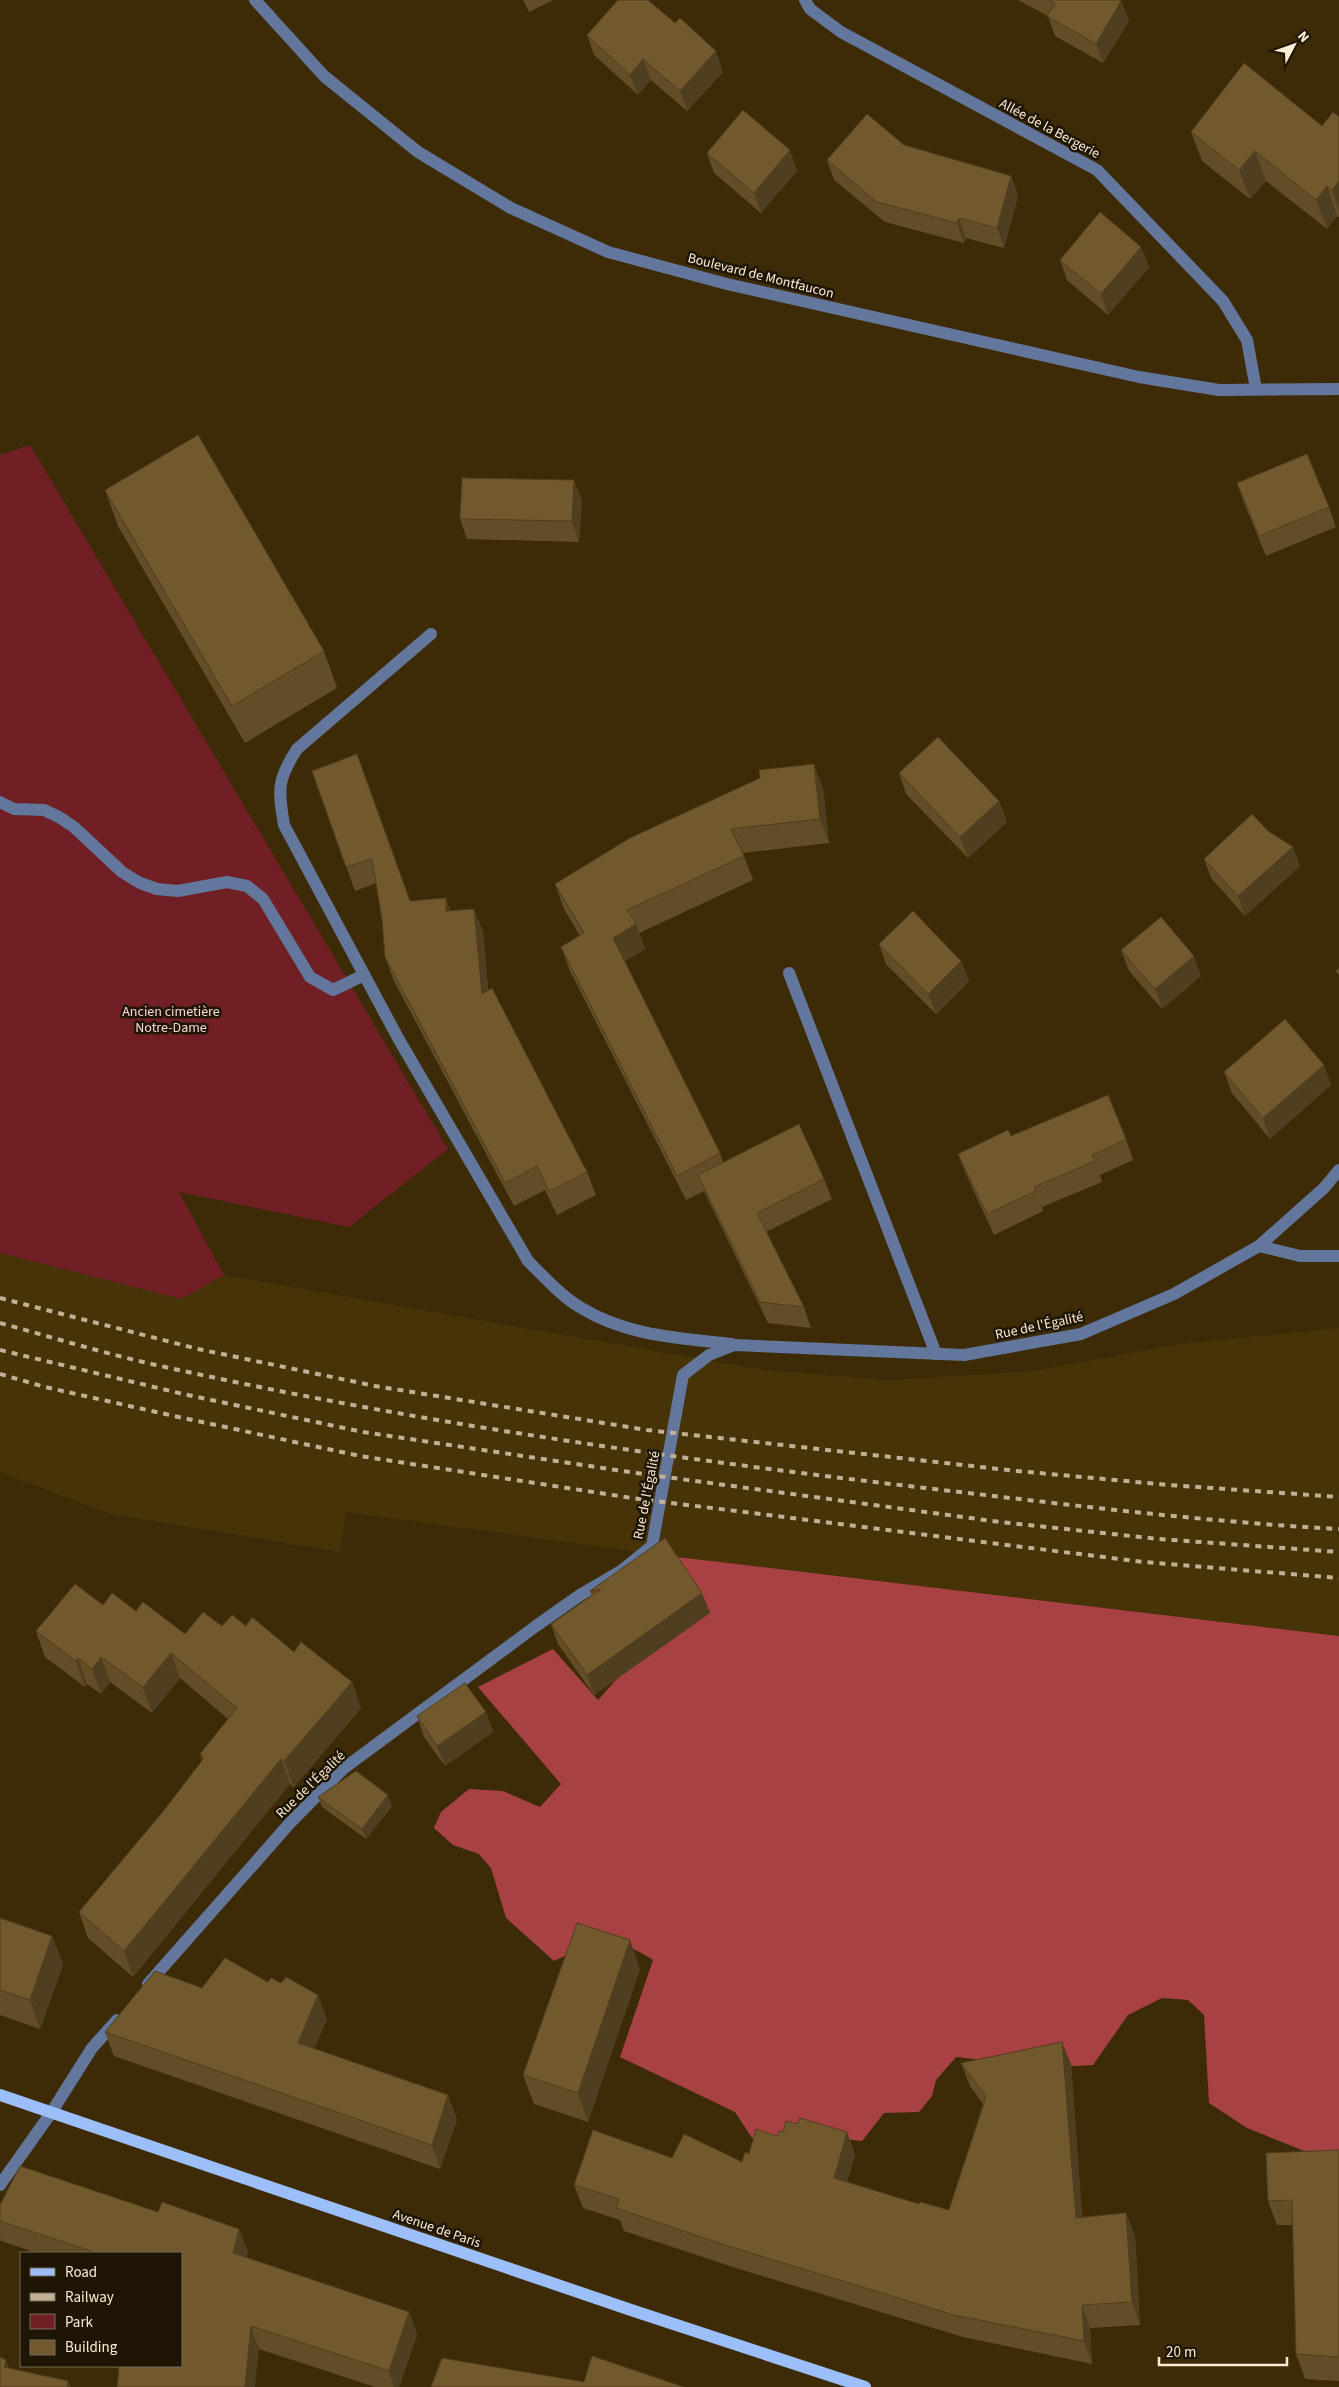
<svg xmlns="http://www.w3.org/2000/svg" width="1339" height="2387" font-family="'Source Sans 3',sans-serif">
<style>
.built{fill:#473308}
.green{fill:#702025}
.forest{fill:#a84144}
.lines{fill:none;stroke-linecap:round;stroke-linejoin:round}
.minor{stroke:#62779b;stroke-width:12}
.major{stroke:#9cbffa;stroke-width:12}
.rail{stroke:#c0b196;stroke-width:4;stroke-dasharray:6 6;stroke-linecap:butt}
.wall{fill:#624d27}
.shaded-wall{fill:#503e20}
.building{fill:#72592d;stroke:#503e20}
.labels{text-anchor:middle;stroke-width:5;stroke-linejoin:round;paint-order:stroke}
.street-label{font-size:14px;fill:#fbedd6;stroke:#1f1504}
.park-label{font-size:14px;fill:#f7d9d8;stroke:#1f1504}
</style>
<rect width="100%" height="100%" fill="#3d2b08"/>
<!-- built -->
<path class="built" d="M 0,1253 L 182,1299 L 224,1275 L 763,1370 L 889,1380 L 1034,1371 L 1173,1345 L 1339,1328 L 1339,1636 L 669,1556 L 346,1512 L 340,1552 L 110,1514 L 0,1472 Z"/>
<!-- green -->
<path class="green" d="M 30,445 L 448,1149 L 349,1227 L 179,1192 L 224,1275 L 182,1299 L 0,1253 L 0,455 Z"/>
<!-- forest -->
<path class="forest" d="M 669,1556 L 1339,1636 L 1339,2165 L 1247,2128 L 1209,2103 L 1204,2015 L 1188,2000 L 1162,1998 L 1128,2015 L 1093,2065 L 992,2070 L 975,2059 L 956,2057 L 936,2080 L 932,2096 L 919,2112 L 884,2113 L 862,2141 L 807,2135 L 774,2147 L 752,2138 L 735,2112 L 620,2057 L 653,1960 C 614,1934 593,1943 554,1961 L 506,1918 L 491,1868 L 479,1854 L 453,1845 L 434,1828 L 441,1812 L 469,1789 L 503,1791 L 540,1807 L 561,1784 L 478,1687 L 553,1649 L 598,1700 L 666,1624 Z"/>
<g class="lines">
<!-- minor -->
<g class="minor">
<path d="M 255,0 L 324,76 L 418,152 L 511,208 L 608,252 L 727,284 L 1139,377 L 1219,390 L 1339,389"/>
<path d="M 805,0 L 810,9 L 841,32 L 1097,170 L 1223,301 L 1247,340 L 1256,389"/>
<path d="M 431,634 L 297,749 C 277,780 278,789 284,825 L 398,1038 L 528,1261 C 545,1278 562,1297 583,1309 C 628,1336 681,1338 732,1344"/>
<path d="M 0,802 L 14,809 L 44,810 L 59,817 L 74,827 L 122,872 L 140,883 L 157,889 L 178,891 L 227,882 L 247,886 L 263,899 L 310,977 L 333,990 L 364,975"/>
<path d="M 789,973 L 936,1354"/>
<path d="M 1259,1246 L 1300,1256 L 1339,1256"/>
<path d="M 148,1984 L 290,1823 L 343,1769 L 536,1626 L 580,1595 L 621,1571 L 652,1546 L 683,1375 L 709,1355 L 734,1345 L 964,1355 L 1081,1334 L 1174,1294 L 1259,1246 L 1324,1188 L 1339,1170"/>
<path d="M 0,2185 L 51,2113 L 92,2048 L 117,2020"/>
</g>
<!-- major -->
<path class="major" d="M 0,2095 L 631,2310 L 865,2387"/>
<!-- rail -->
<g class="rail">
<path d="M 0,1298 L 198,1349 L 375,1386 L 647,1430 L 1017,1471 L 1169,1485 L 1339,1497"/>
<path d="M 0,1323 C 55,1338 109,1355 165,1367 C 404,1420 648,1455 891,1484 C 1040,1501 1189,1521 1339,1529"/>
<path d="M 0,1350 L 183,1394 L 363,1432 L 636,1473 L 1000,1522 L 1159,1539 L 1339,1552"/>
<path d="M 0,1374 L 45,1387 L 174,1416 L 360,1456 L 632,1498 L 1143,1562 L 1339,1578"/>
</g>
</g>
<!-- wall -->
<g class="wall">
<path d="M 523,0 L 553,0 L 529,12 Z"/>
<path d="M 1018,0 L 1119,0 L 1121,1 L 1129,21 L 1103,63 L 1055,36 L 1048,16 Z"/>
<path d="M 587,35 L 723,72 L 687,111 L 651,80 L 638,95 L 594,55 Z"/>
<path d="M 1339,117 L 1339,217 L 1337,216 L 1327,229 L 1266,181 L 1250,199 L 1202,161 L 1191,132 L 1322,126 Z"/>
<path d="M 904,145 L 1011,176 L 1018,196 L 1004,248 L 966,238 L 964,243 L 885,222 L 834,180 L 827,160 Z"/>
<path d="M 707,153 L 797,171 L 761,213 L 714,173 Z"/>
<path d="M 1060,260 L 1149,267 L 1108,315 L 1067,280 Z"/>
<path d="M 1237,483 L 1329,507 L 1336,527 L 1266,556 L 1244,503 Z"/>
<path d="M 105,490 L 324,651 L 337,688 L 245,743 L 118,526 Z"/>
<path d="M 582,500 L 579,542 L 467,539 L 460,519 Z"/>
<path d="M 312,771 L 410,901 L 446,898 L 450,911 L 474,909 L 483,932 L 488,991 L 587,1172 L 596,1195 L 557,1215 L 545,1190 L 514,1206 L 394,981 L 385,957 L 382,919 L 376,883 L 355,891 Z"/>
<path d="M 899,773 L 999,801 L 1007,822 L 968,858 L 906,794 Z"/>
<path d="M 823,789 L 829,843 L 743,853 L 753,880 L 639,933 L 645,949 L 625,961 L 720,1153 L 723,1162 L 824,1179 L 832,1199 L 766,1232 L 804,1307 L 811,1328 L 768,1323 L 704,1191 L 686,1200 L 570,971 L 561,947 L 580,936 L 564,909 L 555,884 Z"/>
<path d="M 1204,859 L 1300,866 L 1245,916 L 1211,878 Z"/>
<path d="M 879,944 L 961,961 L 969,981 L 936,1014 L 886,964 Z"/>
<path d="M 1121,950 L 1201,976 L 1162,1009 L 1129,971 Z"/>
<path d="M 1324,1065 L 1331,1085 L 1270,1139 L 1232,1093 L 1224,1072 Z"/>
<path d="M 1011,1136 L 1126,1139 L 1133,1160 L 1100,1175 L 1102,1182 L 1042,1207 L 1043,1211 L 994,1235 L 966,1174 L 958,1154 Z"/>
<path d="M 665,1538 L 710,1613 L 594,1695 L 558,1644 L 551,1624 L 592,1596 L 590,1591 Z"/>
<path d="M 103,1605 L 136,1611 L 185,1634 L 222,1626 L 246,1626 L 352,1682 L 361,1708 L 294,1787 L 290,1784 L 133,1977 L 88,1938 L 79,1912 L 165,1809 L 202,1761 L 200,1754 L 228,1719 L 180,1678 L 152,1713 L 110,1682 L 101,1694 L 87,1684 L 85,1687 L 45,1657 L 36,1631 Z"/>
<path d="M 486,1712 L 493,1732 L 445,1766 L 424,1737 L 417,1716 Z"/>
<path d="M 318,1797 L 392,1806 L 366,1839 L 322,1807 Z"/>
<path d="M 0,1918 L 52,1936 L 63,1965 L 40,2029 L 0,2015 Z"/>
<path d="M 640,1969 L 588,2122 L 534,2104 L 523,2075 Z"/>
<path d="M 202,1988 L 327,2019 L 314,2049 L 457,2119 L 440,2169 L 114,2056 L 105,2032 Z"/>
<path d="M 961,2063 L 1071,2064 L 1082,2217 L 1126,2213 L 1135,2236 L 1140,2325 L 1090,2328 L 1092,2364 L 963,2337 L 736,2268 L 624,2231 L 620,2220 L 583,2208 L 574,2185 L 672,2158 L 742,2162 L 749,2154 L 783,2132 L 797,2124 L 847,2132 L 855,2155 L 847,2182 L 919,2204 L 949,2210 L 983,2104 L 970,2086 Z"/>
<path d="M 1339,2150 L 1339,2381 L 1305,2379 L 1296,2354 L 1293,2225 L 1277,2225 L 1268,2201 Z"/>
<path d="M 0,2205 L 248,2252 L 246,2258 L 409,2312 L 417,2335 L 399,2387 L 375,2387 L 259,2349 L 181,2253 L 37,2253 L 1,2241 L 0,2238 Z"/>
</g>
<!-- shaded-wall -->
<g class="shaded-wall">
<path d="M 1121,1 L 1129,21 L 1103,63 L 1096,44 Z"/>
<path d="M 716,51 L 723,72 L 687,111 L 680,91 Z"/>
<path d="M 643,59 L 651,80 L 638,95 L 630,75 Z"/>
<path d="M 790,150 L 797,171 L 761,213 L 754,193 Z"/>
<path d="M 1255,151 L 1266,181 L 1250,199 L 1239,170 Z"/>
<path d="M 1011,176 L 1018,196 L 1004,248 L 997,228 Z"/>
<path d="M 1339,181 L 1339,210 L 1332,190 Z"/>
<path d="M 1327,186 L 1337,216 L 1327,229 L 1316,200 Z"/>
<path d="M 959,218 L 966,238 L 964,243 L 957,223 Z"/>
<path d="M 1141,247 L 1149,267 L 1108,315 L 1101,294 Z"/>
<path d="M 574,480 L 582,500 L 579,542 L 572,521 Z"/>
<path d="M 814,764 L 823,789 L 829,843 L 820,819 Z"/>
<path d="M 999,801 L 1007,822 L 968,858 L 960,837 Z"/>
<path d="M 1293,847 L 1300,866 L 1245,916 L 1238,896 Z"/>
<path d="M 446,898 L 454,921 L 446,911 Z"/>
<path d="M 474,909 L 483,932 L 491,1018 L 482,994 Z"/>
<path d="M 636,924 L 645,949 L 622,963 L 613,938 Z"/>
<path d="M 1194,956 L 1201,976 L 1162,1009 L 1155,989 Z"/>
<path d="M 961,961 L 969,981 L 936,1014 L 928,994 Z"/>
<path d="M 1324,1065 L 1331,1085 L 1270,1139 L 1263,1118 Z"/>
<path d="M 702,1593 L 710,1613 L 594,1695 L 587,1675 Z"/>
<path d="M 171,1653 L 180,1678 L 152,1713 L 143,1687 Z"/>
<path d="M 101,1657 L 110,1682 L 101,1694 L 92,1669 Z"/>
<path d="M 78,1658 L 87,1684 L 85,1687 L 76,1661 Z"/>
<path d="M 352,1682 L 361,1708 L 294,1787 L 284,1761 Z"/>
<path d="M 486,1712 L 493,1732 L 445,1766 L 437,1746 Z"/>
<path d="M 281,1759 L 290,1784 L 133,1977 L 124,1951 Z"/>
<path d="M 388,1795 L 392,1806 L 366,1839 L 362,1829 Z"/>
<path d="M 52,1936 L 63,1965 L 40,2029 L 30,2000 Z"/>
<path d="M 630,1940 L 640,1969 L 588,2122 L 578,2093 Z"/>
<path d="M 318,1995 L 327,2019 L 306,2067 L 298,2043 Z"/>
<path d="M 1062,2042 L 1071,2064 L 1084,2240 L 1076,2218 Z"/>
<path d="M 448,2095 L 457,2119 L 440,2169 L 432,2145 Z"/>
<path d="M 847,2132 L 855,2155 L 842,2200 L 834,2178 Z"/>
<path d="M 1126,2213 L 1135,2236 L 1140,2325 L 1132,2302 Z"/>
<path d="M 239,2229 L 248,2252 L 241,2276 L 233,2253 Z"/>
<path d="M 1082,2305 L 1090,2328 L 1092,2364 L 1084,2341 Z"/>
<path d="M 409,2312 L 417,2335 L 399,2387 L 394,2387 L 389,2371 Z"/>
<path d="M 251,2326 L 259,2349 L 255,2387 L 245,2387 Z"/>
<path d="M 6,2360 L 14,2383 L 4,2367 Z"/>
<path d="M 68,2381 L 71,2387 L 67,2387 Z"/>
</g>
<!-- building -->
<g class="building">
<path d="M 618,0 L 648,0 L 675,23 L 680,18 L 716,51 L 680,91 L 643,59 L 630,75 L 587,35 Z"/>
<path d="M 1048,0 L 1119,0 L 1121,1 L 1096,44 L 1047,16 L 1055,4 Z"/>
<path d="M 1244,63 L 1322,126 L 1333,112 L 1339,117 L 1339,181 L 1332,190 L 1327,186 L 1316,200 L 1255,151 L 1239,170 L 1191,132 Z"/>
<path d="M 743,110 L 790,150 L 754,193 L 707,153 Z"/>
<path d="M 867,114 L 904,145 L 1011,176 L 997,228 L 959,218 L 957,223 L 877,202 L 827,160 Z"/>
<path d="M 1100,212 L 1141,247 L 1101,294 L 1060,260 Z"/>
<path d="M 198,435 L 324,651 L 232,706 L 105,490 Z"/>
<path d="M 1307,454 L 1329,507 L 1259,536 L 1237,483 Z"/>
<path d="M 462,478 L 574,480 L 572,521 L 460,519 Z"/>
<path d="M 938,737 L 999,801 L 960,837 L 899,773 Z"/>
<path d="M 357,754 L 410,901 L 446,898 L 446,911 L 474,909 L 482,994 L 492,988 L 587,1172 L 549,1191 L 537,1166 L 505,1183 L 385,957 L 382,919 L 372,859 L 346,867 L 312,771 Z"/>
<path d="M 814,764 L 820,819 L 731,829 L 744,856 L 627,910 L 636,924 L 613,938 L 720,1153 L 677,1176 L 561,947 L 584,933 L 555,884 L 630,838 L 760,778 L 759,770 Z"/>
<path d="M 1252,814 L 1268,831 L 1293,847 L 1238,896 L 1204,859 Z"/>
<path d="M 913,911 L 961,961 L 928,994 L 879,944 Z"/>
<path d="M 1161,917 L 1194,956 L 1155,989 L 1121,950 Z"/>
<path d="M 1339,968 L 1339,975 L 1336,971 Z"/>
<path d="M 1285,1019 L 1324,1065 L 1263,1118 L 1224,1072 Z"/>
<path d="M 1108,1095 L 1126,1139 L 1092,1155 L 1095,1161 L 1034,1187 L 1036,1191 L 987,1214 L 958,1154 L 1008,1130 L 1011,1136 Z"/>
<path d="M 799,1124 L 824,1179 L 757,1213 L 804,1307 L 760,1302 L 698,1175 Z"/>
<path d="M 665,1538 L 702,1593 L 587,1675 L 551,1624 L 601,1589 L 590,1591 Z"/>
<path d="M 75,1584 L 103,1605 L 112,1593 L 136,1611 L 143,1602 L 185,1634 L 203,1612 L 222,1626 L 232,1615 L 246,1626 L 252,1617 L 294,1652 L 301,1642 L 352,1682 L 284,1761 L 281,1759 L 124,1951 L 79,1912 L 165,1809 L 204,1758 L 200,1754 L 237,1708 L 171,1653 L 143,1687 L 101,1657 L 92,1669 L 78,1658 L 76,1661 L 36,1631 Z"/>
<path d="M 465,1683 L 486,1712 L 437,1746 L 417,1716 Z"/>
<path d="M 356,1771 L 388,1795 L 362,1829 L 318,1797 Z"/>
<path d="M 0,1918 L 52,1936 L 30,2000 L 0,1990 Z"/>
<path d="M 577,1923 L 630,1940 L 578,2093 L 523,2075 Z"/>
<path d="M 225,1958 L 268,1982 L 271,1978 L 281,1983 L 286,1977 L 318,1995 L 298,2043 L 448,2095 L 432,2145 L 105,2032 L 155,1971 L 202,1988 Z"/>
<path d="M 1062,2042 L 1076,2218 L 1126,2213 L 1132,2302 L 1082,2305 L 1084,2341 L 954,2315 L 728,2246 L 616,2208 L 619,2199 L 574,2185 L 593,2130 L 672,2158 L 684,2134 L 742,2162 L 745,2152 L 749,2154 L 756,2129 L 777,2136 L 779,2131 L 783,2132 L 786,2121 L 797,2124 L 800,2118 L 847,2132 L 834,2178 L 919,2204 L 920,2202 L 949,2210 L 986,2097 L 961,2063 Z"/>
<path d="M 1339,2150 L 1339,2357 L 1296,2354 L 1292,2200 L 1268,2201 L 1266,2153 Z"/>
<path d="M 20,2166 L 158,2212 L 162,2202 L 239,2229 L 233,2253 L 409,2312 L 389,2371 L 251,2326 L 245,2387 L 117,2387 L 119,2366 L 181,2366 L 181,2253 L 97,2253 L 0,2221 L 0,2205 Z"/>
<path d="M 592,2356 L 684,2387 L 431,2387 L 442,2358 L 584,2382 Z"/>
<path d="M 0,2357 L 6,2360 L 4,2367 L 68,2381 L 67,2387 L 0,2387 Z"/>
</g>
<g class="labels">
<!-- street labels -->
<g class="street-label">
<text transform="translate(1050 128) rotate(28)" y="5">Allée de la Bergerie</text>
<text transform="translate(761 275) rotate(14)" y="5">Boulevard de Montfaucon</text>
<text transform="translate(1039 1325) rotate(-12)" y="5">Rue de l'Égalité</text>
<text transform="translate(646 1495) rotate(-79)" y="5">Rue de l'Égalité</text>
<text transform="translate(310 1784) rotate(-44)" y="5">Rue de l'Égalité</text>
<text transform="translate(437 2228) rotate(19)" y="5">Avenue de Paris</text>
</g>
<!-- park labels -->
<g class="park-label">
<text x="171" y="1016">Ancien cimetière<tspan x="171" dy="16">Notre-Dame</tspan></text>
</g>
</g>
<!-- legend -->
<rect x="20" y="2252" width="162" height="115" fill="#1f1504" stroke="#776b58"/>
<rect x="30" y="2268" width="25" height="8" fill="#9cbffa" stroke="#776b58"/>
<text x="65" y="2277" font-size="15" fill="#fbedd6">Road</text>
<rect x="30" y="2293" width="25" height="8" fill="#c0b196" stroke="#776b58"/>
<text x="65" y="2302" font-size="15" fill="#fbedd6">Railway</text>
<rect x="30" y="2314" width="25" height="15" fill="#702025" stroke="#776b58"/>
<text x="65" y="2327" font-size="15" fill="#fbedd6">Park</text>
<rect x="30" y="2340" width="25" height="15" fill="#72592d" stroke="#776b58"/>
<text x="65" y="2352" font-size="15" fill="#fbedd6">Building</text>
<!-- north arrow -->
<g transform="translate(1294 45) rotate(49)" stroke="#1f1504" stroke-width="4" paint-order="stroke">
<path d="M0-4L9 19L0 12L-9 19Z" fill="#fbedd6"/>
<text y="-8" font-size="14" font-weight="bold" text-anchor="middle" fill="#fbedd6">N</text>
</g>
<!-- scale -->
<path d="M1159 2357v8h128v-8" fill="none" stroke="#fbedd6" stroke-width="2.5"/>
<text x="1166" y="2357" font-size="15" fill="#fbedd6" stroke="#1f1504" stroke-width="4" paint-order="stroke">20 m</text>
</svg>
